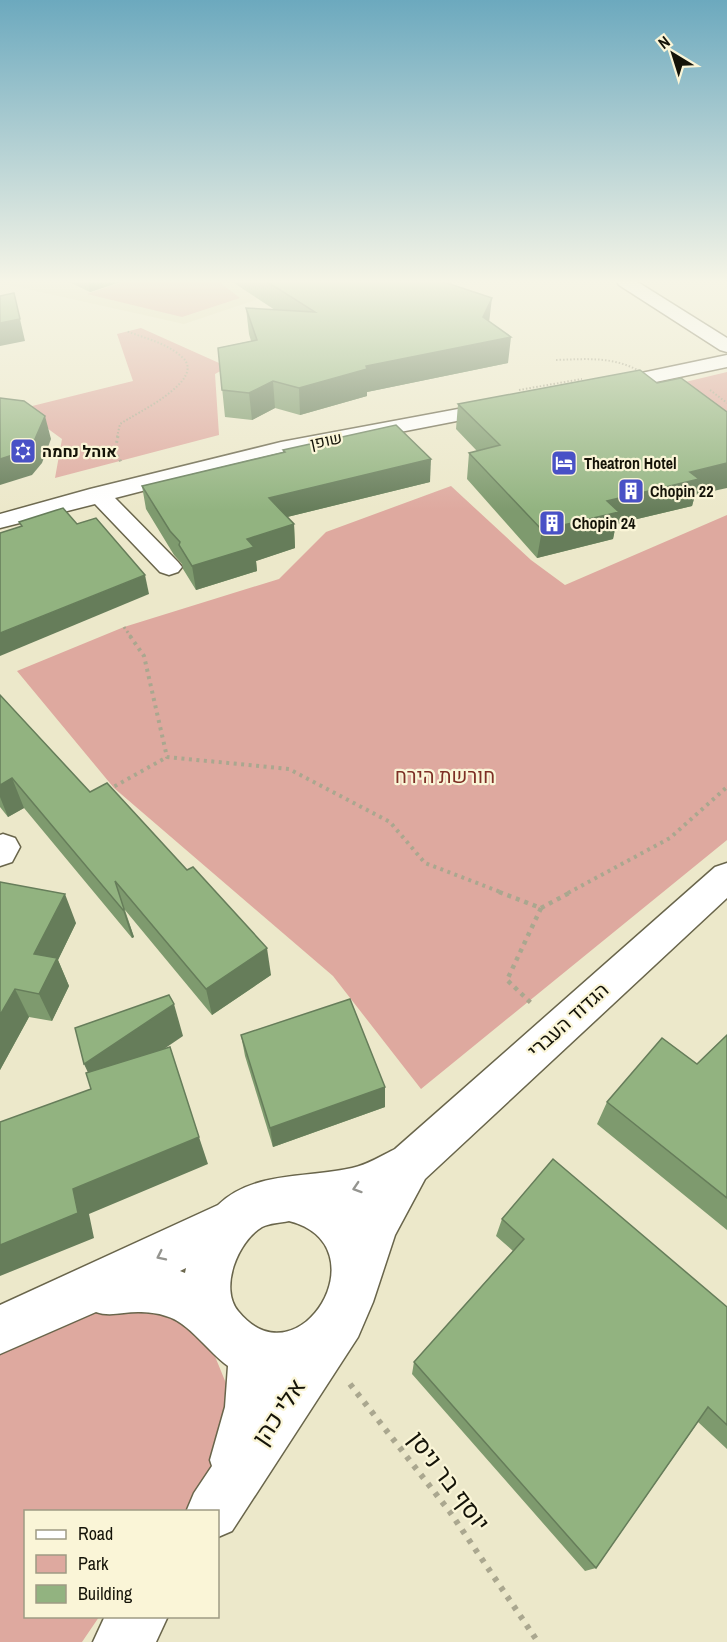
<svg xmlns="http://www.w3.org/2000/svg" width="727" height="1642" font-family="'Archivo Narrow',Heebo,sans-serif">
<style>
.built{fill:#e2ddb8}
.green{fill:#dea99f}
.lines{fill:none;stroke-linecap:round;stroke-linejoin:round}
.minor-casing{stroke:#69654b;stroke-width:3}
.path-far4{stroke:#aaa78f;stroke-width:2;stroke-dasharray:1.5 2;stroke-linecap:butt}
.path-far3{stroke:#aaa78f;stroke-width:3;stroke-dasharray:2 3;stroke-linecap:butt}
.path-far2{stroke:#aaa78f;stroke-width:4;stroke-dasharray:3 4.5;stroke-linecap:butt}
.path-far1{stroke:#aaa78f;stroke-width:4.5;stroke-dasharray:4 5;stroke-linecap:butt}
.path{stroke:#aaa78f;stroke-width:6;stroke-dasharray:4.5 7;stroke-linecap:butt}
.minor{fill:#fff;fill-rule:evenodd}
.path-bridge{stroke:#aaa78f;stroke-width:2;stroke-dasharray:1.5 2;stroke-linecap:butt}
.wall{fill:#7e9a6e}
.shaded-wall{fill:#667d5a}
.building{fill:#92b380;stroke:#667d5a;stroke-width:1.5}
.oneway{stroke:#959590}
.labels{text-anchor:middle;stroke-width:4.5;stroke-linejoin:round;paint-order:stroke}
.far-street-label{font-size:16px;fill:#141308;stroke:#faf5d7}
.far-poi-label{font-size:16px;font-weight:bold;fill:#141308;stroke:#faf5d7;text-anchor:start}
.park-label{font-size:20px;fill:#7d2f25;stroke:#faf5d7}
.street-label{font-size:20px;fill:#141308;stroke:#faf5d7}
.near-street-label{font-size:24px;fill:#141308;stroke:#faf5d7}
</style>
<rect width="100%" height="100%" fill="#ece8ca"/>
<!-- built -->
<path class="built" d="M 0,281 L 312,281 L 184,324 L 0,283 Z"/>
<!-- green -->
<g class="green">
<path d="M 126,281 L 218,281 L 240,298 L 182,317 L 87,294 Z"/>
<path d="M 141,328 L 228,367 L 215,374 L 219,435 L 55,478 L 62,439 L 36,420 L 0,414 L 133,381 L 117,334 Z"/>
<path d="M 727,372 L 727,438 L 681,383 Z"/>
<path d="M 451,486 L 531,560 L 565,585 L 727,515 L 727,840 L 421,1089 L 333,976 L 114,788 L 17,671 L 124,627 L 279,579 L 326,532 Z"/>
<path d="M 168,1311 L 212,1349 L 232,1398 L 219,1477 L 190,1511 L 26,1512 L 26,1616 L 99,1617 L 82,1642 L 0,1642 L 0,1353 L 93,1312 Z"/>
</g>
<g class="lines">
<defs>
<g id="minor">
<path d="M 617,281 L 636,281 L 727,338 L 727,352 L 720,350 L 619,285 Z"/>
<path d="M 727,355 L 727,367 L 608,392 L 601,390 L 598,386 L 601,382 L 608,380 Z"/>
<path d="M 501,401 L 508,403 L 511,407 L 508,411 L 282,455 L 115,498 L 178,562 L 182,567 L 178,572 L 169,575 L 160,572 L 95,504 L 0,528 L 0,514 L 90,489 L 281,442 Z"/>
<path d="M 3,834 L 15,838 L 20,847 L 12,862 L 0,866 L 0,835 Z"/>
<path d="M 727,863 L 727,898 L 425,1179 L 395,1235 L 373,1302 L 358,1337 L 232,1531 L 218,1537 L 218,1512 L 186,1512 L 194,1493 L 212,1466 L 210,1460 L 225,1407 L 228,1366 C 209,1353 189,1322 166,1316 C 158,1313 147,1312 138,1312 C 124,1312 109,1317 96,1312 L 0,1354 L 0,1305 L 218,1205 C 253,1171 308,1178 352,1168 C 367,1165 381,1156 395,1149 L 715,867 ZM 289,1221 C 384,1245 299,1386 238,1311 C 219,1288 238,1241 262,1227 C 270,1223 280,1223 289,1221 ZM 186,1268 L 185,1273 L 180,1271 Z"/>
<path d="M 105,1616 L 168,1616 L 156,1642 L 93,1642 Z"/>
</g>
</defs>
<!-- minor casing -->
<use href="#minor" class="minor-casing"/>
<!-- path-far4 -->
<g class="path-far4">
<path d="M 519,390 L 582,379"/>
<path d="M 710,390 L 727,403"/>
<path d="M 117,437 L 120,424 C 136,413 208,380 182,357 C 167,343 144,338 126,331"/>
</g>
<!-- path-far3 -->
<g class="path-far3">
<path d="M 118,436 L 115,450 L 121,462"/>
<path d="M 124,627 L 131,637"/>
</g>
<!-- path-far2 -->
<g class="path-far2">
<path d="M 130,636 L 144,656 L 167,757 L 289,769 L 390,822 L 425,863 L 503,893"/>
<path d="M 108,790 L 167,757"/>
<path d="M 568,893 L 670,838 L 727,787"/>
</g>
<!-- path-far1 -->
<g class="path-far1">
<path d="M 499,892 L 541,908 L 507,980 L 533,1005"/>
<path d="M 541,908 L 571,892"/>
</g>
<!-- path -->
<path class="path" d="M 350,1384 L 450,1512 L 538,1642"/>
<!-- minor -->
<use href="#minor" class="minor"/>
<!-- path-bridge -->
<path class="path-bridge" d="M 556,360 C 586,359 614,356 641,372"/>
</g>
<!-- wall -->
<g class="wall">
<path d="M 67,281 L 123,281 L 90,292 Z"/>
<path d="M 231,281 L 441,281 L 490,322 L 508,363 L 367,392 L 367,396 L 300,415 L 275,408 L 252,420 L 225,417 L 218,348 L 251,341 L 249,334 L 246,308 L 275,310 Z"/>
<path d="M 458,404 L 695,495 L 692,506 L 616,524 L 613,539 L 537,558 L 467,479 L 469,453 L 477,451 L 456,429 Z"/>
<path d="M 283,450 L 430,482 L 287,517 L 294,524 L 295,548 L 256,561 L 257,571 L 196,590 L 183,569 L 182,564 L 174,555 L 146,509 L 142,486 L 283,452 Z"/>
<path d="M 0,695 L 90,792 L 271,975 L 212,1015 L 125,910 L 134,937 L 132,938 L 24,808 L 8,817 L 0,807 Z"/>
<path d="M 0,882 L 76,923 L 58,960 L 69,986 L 52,1021 L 29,1017 L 0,1070 Z"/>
<path d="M 241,1035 L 385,1087 L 385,1107 L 273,1147 L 245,1056 Z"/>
<path d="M 727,1035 L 727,1230 L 597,1124 L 607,1102 L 697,1064 Z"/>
<path d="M 502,1219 L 727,1307 L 727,1449 L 698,1422 L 596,1568 L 585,1571 L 412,1374 L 414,1362 L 513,1251 L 496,1236 Z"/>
</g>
<!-- shaded-wall -->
<g class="shaded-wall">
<path d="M 88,281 L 123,281 L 90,292 Z"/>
<path d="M 14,293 L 25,341 L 0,346 L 0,323 Z"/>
<path d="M 492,298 L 489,323 L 511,337 L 508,363 L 367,392 L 367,396 L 300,415 L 299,388 L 366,366 L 483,317 Z"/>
<path d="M 273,381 L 275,408 L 252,420 L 249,393 Z"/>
<path d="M 45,416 L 51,439 L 42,463 L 32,475 L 0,485 L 0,459 Z"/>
<path d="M 431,459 L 430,482 L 271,521 L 269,498 Z"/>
<path d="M 727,463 L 727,488 L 695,495 L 692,506 L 616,524 L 613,539 L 537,558 L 542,530 L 607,501 L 690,472 Z"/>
<path d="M 294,524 L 295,548 L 256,561 L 257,571 L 196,590 L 192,566 L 247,539 Z"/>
<path d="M 145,575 L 149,594 L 0,656 L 0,633 Z"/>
<path d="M 12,778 L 24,808 L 8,817 L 0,797 L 0,785 Z"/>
<path d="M 65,894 L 76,923 L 58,960 L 69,986 L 52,1021 L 39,994 L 34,954 Z"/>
<path d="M 124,909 L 134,937 L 132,938 L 123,910 Z"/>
<path d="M 267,948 L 271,975 L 212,1015 L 206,989 Z"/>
<path d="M 15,989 L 29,1017 L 0,1070 L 0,1015 Z"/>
<path d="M 174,1004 L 183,1036 L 98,1094 L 84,1064 Z"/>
<path d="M 385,1087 L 385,1107 L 273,1147 L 270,1128 Z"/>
<path d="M 199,1137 L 208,1164 L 89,1214 L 94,1238 L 0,1276 L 0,1245 L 73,1189 Z"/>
</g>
<!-- building -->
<g class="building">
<path d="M 266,281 L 441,281 L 492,298 L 483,317 L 511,337 L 366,366 L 367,369 L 299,388 L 273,381 L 249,393 L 222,390 L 218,348 L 257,340 L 246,308 L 315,312 Z"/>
<path d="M 14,293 L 20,319 L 0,323 L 0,296 Z"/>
<path d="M 640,370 L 657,383 L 681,378 L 727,412 L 727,463 L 690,472 L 699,479 L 607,501 L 619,512 L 542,530 L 469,453 L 500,445 L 458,404 Z"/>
<path d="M 0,398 L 24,401 L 45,416 L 35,439 L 25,451 L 0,459 Z"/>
<path d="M 396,425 L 431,459 L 269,498 L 294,524 L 247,539 L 254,547 L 192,566 L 179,545 L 180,542 L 170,531 L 142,486 L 285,452 L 283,450 Z"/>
<path d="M 63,508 L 77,524 L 96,518 L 145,575 L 0,633 L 0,533 L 22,526 L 19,522 Z"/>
<path d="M 0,695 L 90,792 L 107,783 L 187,870 L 193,867 L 267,948 L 206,989 L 115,881 L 124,909 L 123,910 L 12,778 L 0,785 Z"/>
<path d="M 0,882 L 65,894 L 34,954 L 57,958 L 39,994 L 15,989 L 0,1015 Z"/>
<path d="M 169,995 L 174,1004 L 84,1064 L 75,1028 Z"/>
<path d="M 350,999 L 385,1087 L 270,1128 L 241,1035 Z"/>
<path d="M 727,1035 L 727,1198 L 607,1102 L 662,1038 L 697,1064 Z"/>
<path d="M 170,1047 L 199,1137 L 73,1189 L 78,1213 L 0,1245 L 0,1122 L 91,1089 L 86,1073 Z"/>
<path d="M 553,1159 L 727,1307 L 727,1425 L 708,1407 L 596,1568 L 414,1362 L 524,1239 L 502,1219 Z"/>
</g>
<!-- one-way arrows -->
<defs><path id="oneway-chevron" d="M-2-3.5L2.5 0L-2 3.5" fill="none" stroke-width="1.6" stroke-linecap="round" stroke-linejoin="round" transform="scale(1.5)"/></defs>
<g class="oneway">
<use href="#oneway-chevron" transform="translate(357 1188) rotate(162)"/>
<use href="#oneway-chevron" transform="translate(161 1256) rotate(154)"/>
</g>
<!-- sky -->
<linearGradient id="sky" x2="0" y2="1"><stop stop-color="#6ca9be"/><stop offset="0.55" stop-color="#f6f5e7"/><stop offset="1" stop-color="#f6f5e7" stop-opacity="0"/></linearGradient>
<rect width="727" height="511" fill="url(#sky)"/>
<!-- icons -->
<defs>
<symbol id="synagogue-square" viewBox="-11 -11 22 22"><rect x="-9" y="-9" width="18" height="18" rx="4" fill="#4951c6" stroke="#faf5d7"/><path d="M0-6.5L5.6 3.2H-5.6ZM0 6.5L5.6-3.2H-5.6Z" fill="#fff"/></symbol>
<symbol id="hotel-square" viewBox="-11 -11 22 22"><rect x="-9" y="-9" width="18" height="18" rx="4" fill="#4951c6" stroke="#faf5d7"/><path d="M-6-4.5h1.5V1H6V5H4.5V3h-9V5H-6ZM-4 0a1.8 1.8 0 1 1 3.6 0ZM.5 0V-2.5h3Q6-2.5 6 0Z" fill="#fff"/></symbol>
<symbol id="building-square" viewBox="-11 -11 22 22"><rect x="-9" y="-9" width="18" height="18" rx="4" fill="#4951c6" stroke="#faf5d7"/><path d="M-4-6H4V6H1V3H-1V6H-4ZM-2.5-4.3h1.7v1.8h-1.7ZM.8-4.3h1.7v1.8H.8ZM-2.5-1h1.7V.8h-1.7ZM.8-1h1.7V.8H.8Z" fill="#fff"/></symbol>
</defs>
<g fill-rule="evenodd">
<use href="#synagogue-square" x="8" y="436" width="30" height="30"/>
<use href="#hotel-square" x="549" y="448" width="30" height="30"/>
<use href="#building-square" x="616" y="476" width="30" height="30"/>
<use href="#building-square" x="537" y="508" width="30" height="30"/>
</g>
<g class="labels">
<!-- far-street labels -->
<g class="far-street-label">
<text transform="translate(326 440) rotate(-12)" y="6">שופן</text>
</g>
<!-- far-poi labels -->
<g class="far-poi-label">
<text x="42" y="457">אוהל נחמה</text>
<text x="584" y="469">Theatron Hotel</text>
<text x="650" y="497">Chopin 22</text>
<text x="572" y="529">Chopin 24</text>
</g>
<!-- park labels -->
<g class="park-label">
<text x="445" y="783">חורשת הירח</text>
</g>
<!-- street labels -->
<g class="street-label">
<text transform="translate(568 1020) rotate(-42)" y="7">הגדוד העברי</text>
</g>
<!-- near-street labels -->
<g class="near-street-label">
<text transform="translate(279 1412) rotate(-56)" y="8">אלי כהן</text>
<text transform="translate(449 1481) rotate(53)" y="8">יוסף בר ניסן</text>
</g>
</g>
<!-- legend -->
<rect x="24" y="1510" width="195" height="108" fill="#faf5d7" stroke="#9e9b84" stroke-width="1.5"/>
<rect x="36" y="1530" width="30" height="9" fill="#ffffff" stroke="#9e9b84" stroke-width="1.5"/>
<text x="78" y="1540" font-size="18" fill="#141308">Road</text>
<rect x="36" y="1555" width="30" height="18" fill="#dea99f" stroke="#9e9b84" stroke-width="1.5"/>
<text x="78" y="1570" font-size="18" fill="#141308">Park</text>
<rect x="36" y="1585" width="30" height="18" fill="#92b380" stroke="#9e9b84" stroke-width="1.5"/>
<text x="78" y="1600" font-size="18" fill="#141308">Building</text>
<!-- north arrow -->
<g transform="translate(673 54) rotate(322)" stroke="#faf5d7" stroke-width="4.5" paint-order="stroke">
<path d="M0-4.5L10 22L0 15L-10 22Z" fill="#141308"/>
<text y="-9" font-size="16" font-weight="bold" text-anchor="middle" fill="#141308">N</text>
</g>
</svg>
